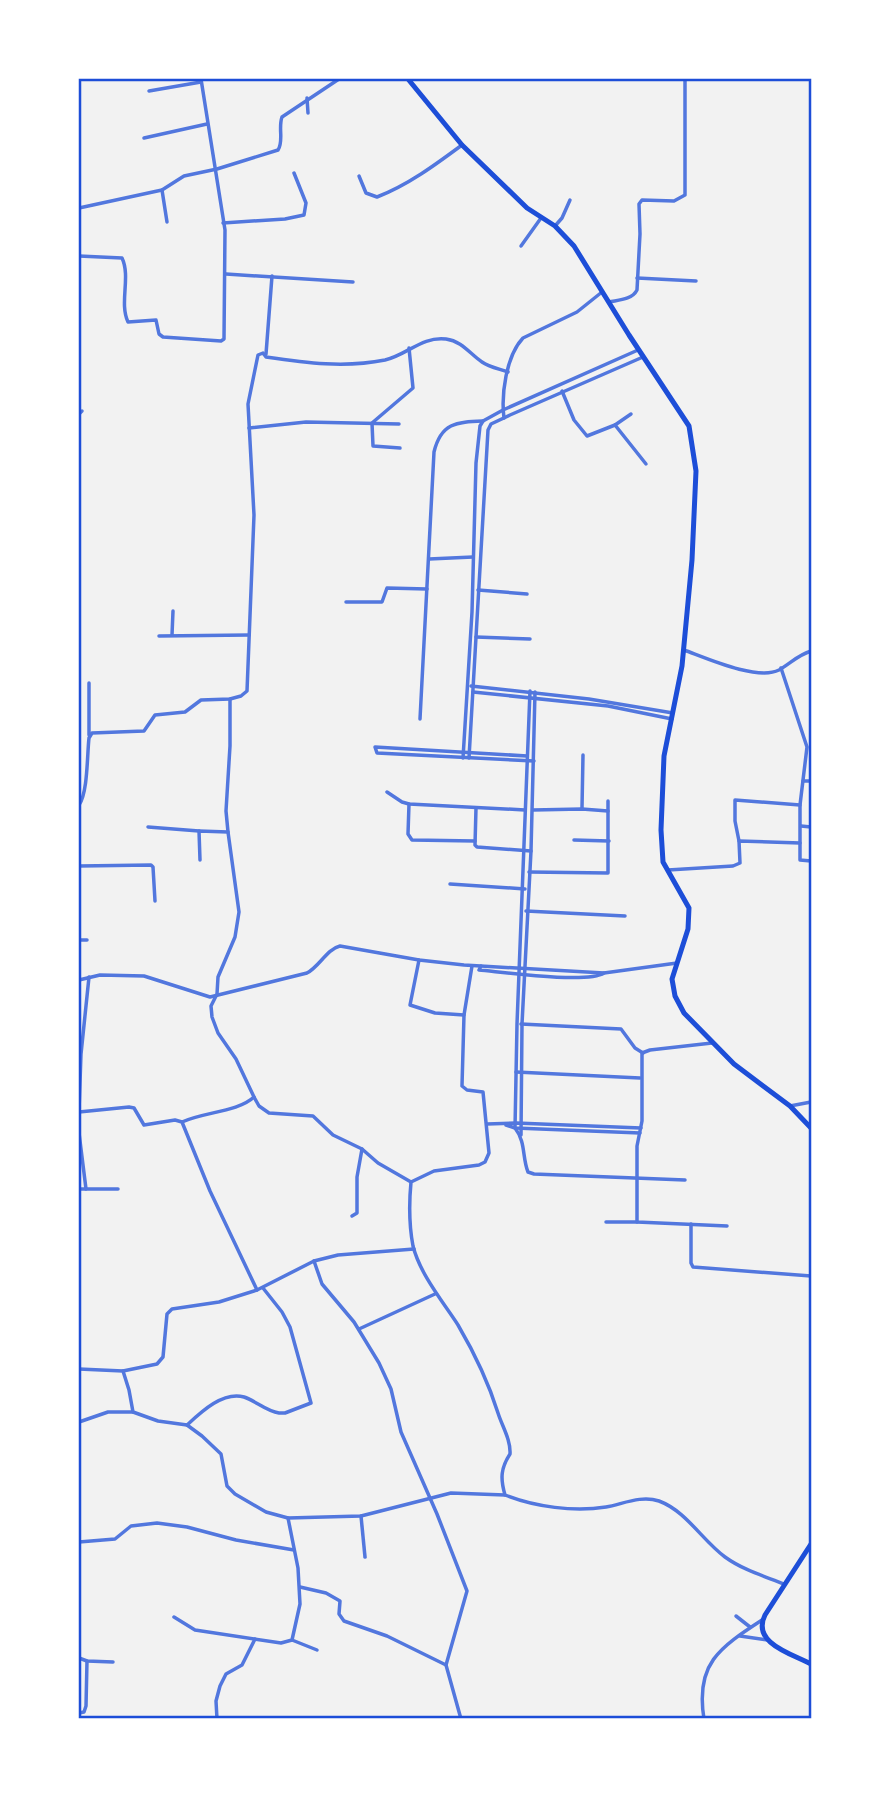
<svg xmlns="http://www.w3.org/2000/svg" width="890" height="1798" font-family="Signika,sans-serif">
<style>
.lines{fill:none;stroke-linecap:round;stroke-linejoin:round}
.minor{stroke:#5277de;stroke-width:3.5}
.secondary{stroke:#1d4ed8;stroke-width:5}
.neatline{fill:none;stroke:#1d4ed8;stroke-width:2.5}
</style>
<rect width="100%" height="100%" fill="#f2f2f2"/>
<g class="lines">
<!-- minor -->
<g class="minor">
<path d="M 149,91 L 201,82"/>
<path d="M 307,98 L 308,113"/>
<path d="M 144,138 L 207,124"/>
<path d="M 359,176 L 366,193 L 377,197 C 408,185 435,165 462,145"/>
<path d="M 162,190 L 167,222"/>
<path d="M 79,208 L 162,190 L 184,176 L 217,169 L 278,150 C 284,141 278,128 282,117 L 339,79"/>
<path d="M 223,223 L 285,219 L 304,215 L 306,203 L 294,173"/>
<path d="M 555,226 L 562,218 L 570,200"/>
<path d="M 521,246 L 541,218"/>
<path d="M 79,256 L 122,258 C 131,277 119,303 128,322 L 156,320 L 159,334 L 163,337 L 221,341 L 224,339 L 225,230 L 201,79"/>
<path d="M 226,274 L 353,282"/>
<path d="M 637,278 L 696,281"/>
<path d="M 609,302 C 618,300 632,300 637,290 L 640,234 L 639,204 L 642,200 L 674,201 L 685,195 L 685,79"/>
<path d="M 266,354 L 272,276"/>
<path d="M 562,391 L 574,420 L 587,436 L 615,425 L 631,414"/>
<path d="M 79,414 L 82,411"/>
<path d="M 504,418 C 501,395 506,356 523,338 L 577,312 L 602,292"/>
<path d="M 615,425 L 646,464"/>
<path d="M 249,428 L 306,422 L 399,424"/>
<path d="M 400,448 L 373,446 L 372,423 L 413,388 L 409,348"/>
<path d="M 429,559 L 473,557"/>
<path d="M 478,590 L 527,594"/>
<path d="M 346,602 L 382,602 L 387,588 L 427,589"/>
<path d="M 172,635 L 173,611"/>
<path d="M 159,636 L 249,635"/>
<path d="M 476,637 L 530,639"/>
<path d="M 684,650 C 706,658 757,681 779,670 C 791,663 798,655 811,651"/>
<path d="M 781,668 L 807,747 L 800,805 L 800,860 L 811,861"/>
<path d="M 471,686 L 589,699 L 673,713"/>
<path d="M 530,691 L 517,1024 L 515,1128 C 526,1142 522,1157 528,1172 L 534,1174 L 685,1180"/>
<path d="M 473,692 L 608,706 L 672,719"/>
<path d="M 420,719 L 434,452 C 441,423 456,422 483,421"/>
<path d="M 89,735 L 89,683"/>
<path d="M 527,756 L 375,747 L 377,753 L 534,761"/>
<path d="M 463,758 L 472,612 L 476,463 L 480,426 L 483,421 L 503,410 L 638,350"/>
<path d="M 469,758 L 488,430 L 491,424 L 510,415 L 643,357"/>
<path d="M 803,781 L 811,781"/>
<path d="M 387,792 L 402,802 L 409,804 L 525,810"/>
<path d="M 409,804 L 408,834 L 412,840 L 475,841"/>
<path d="M 79,805 C 88,792 87,755 89,738 L 92,733 L 144,731 L 155,715 L 185,712 L 201,700 L 230,699 L 241,696 L 247,691 L 254,515 L 248,404 L 258,355 L 263,353 L 266,357 C 306,363 345,368 385,360 C 407,355 422,336 446,339 C 462,341 470,354 482,362 C 489,367 500,369 508,372"/>
<path d="M 476,808 L 475,845 L 477,847 L 531,851"/>
<path d="M 582,808 L 583,755"/>
<path d="M 533,810 L 582,809 L 608,811"/>
<path d="M 801,826 L 811,827"/>
<path d="M 148,827 L 199,831"/>
<path d="M 228,832 L 226,811 L 230,746 L 230,699"/>
<path d="M 574,840 L 609,841"/>
<path d="M 739,841 L 735,821 L 735,800 L 800,805"/>
<path d="M 79,866 L 151,865 L 153,867 L 155,901"/>
<path d="M 668,870 L 733,866 L 740,863 L 739,841 L 800,843"/>
<path d="M 529,872 L 608,873 L 608,801"/>
<path d="M 450,884 L 525,889"/>
<path d="M 526,911 L 625,916"/>
<path d="M 79,940 L 87,940"/>
<path d="M 419,960 L 410,1005 L 435,1013 L 464,1015"/>
<path d="M 472,966 L 464,1015 L 462,1086 L 467,1090 L 483,1092 L 489,1153 L 485,1162 L 479,1165 L 434,1171 L 411,1182 C 409,1203 409,1225 413,1246 C 420,1274 443,1302 458,1325 C 475,1354 488,1381 498,1413 C 502,1426 511,1440 510,1454 C 501,1468 500,1478 505,1495 C 535,1507 574,1512 606,1507 C 623,1504 641,1495 659,1501 C 686,1511 702,1540 725,1557 C 743,1570 764,1576 784,1584"/>
<path d="M 481,966 L 479,970 C 502,972 587,984 604,973 L 677,963"/>
<path d="M 79,980 L 100,975 L 144,976 L 210,997 L 307,973 C 319,967 327,949 340,946 L 419,960 L 464,965 L 604,973"/>
<path d="M 521,1024 L 621,1029 L 635,1048 L 643,1053"/>
<path d="M 712,1043 L 650,1050 L 642,1053 L 642,1121 L 637,1146 L 637,1222 L 727,1226"/>
<path d="M 516,1072 L 640,1078"/>
<path d="M 254,1097 L 259,1106 L 269,1113 L 313,1116 L 333,1135 L 362,1149 L 378,1163 L 411,1182"/>
<path d="M 790,1106 L 811,1102"/>
<path d="M 79,1111 L 81,1054 L 89,977"/>
<path d="M 79,1112 L 129,1107 L 134,1108 L 144,1125 L 175,1120 L 182,1122 L 210,1191 L 257,1290"/>
<path d="M 182,1122 C 203,1112 238,1112 254,1097 L 236,1059 L 218,1033 L 212,1017 L 211,1006 L 217,994 L 218,977 L 235,937 L 239,912 L 228,832 L 199,831 L 200,860"/>
<path d="M 487,1124 L 516,1123 L 641,1128"/>
<path d="M 506,1125 L 515,1128 L 640,1133"/>
<path d="M 79,1133 L 86,1189"/>
<path d="M 521,1135 L 522,1024 L 531,851 L 535,692"/>
<path d="M 79,1189 L 118,1189"/>
<path d="M 352,1216 L 357,1213 L 357,1177 L 362,1149"/>
<path d="M 606,1222 L 637,1222"/>
<path d="M 691,1224 L 691,1263 L 693,1267 L 811,1276"/>
<path d="M 314,1261 L 322,1284 L 354,1322 L 379,1363 L 391,1389 L 401,1432 L 437,1514 L 467,1591 L 446,1665 L 461,1719"/>
<path d="M 359,1329 L 435,1294"/>
<path d="M 79,1369 L 123,1371 L 129,1390 L 133,1412 L 158,1421 L 187,1425 L 202,1436 L 221,1454 L 227,1486 L 235,1494 L 266,1512 L 288,1518 L 361,1516 L 451,1493 L 505,1495"/>
<path d="M 123,1371 L 157,1364 L 163,1357 L 167,1314 L 172,1309 L 219,1302 L 257,1290 L 314,1261 L 338,1255 L 414,1249"/>
<path d="M 79,1422 L 108,1412 L 133,1412"/>
<path d="M 187,1425 C 201,1412 223,1391 244,1397 C 256,1401 266,1411 279,1413 L 285,1413 L 311,1403 L 290,1327 L 282,1312 L 263,1288"/>
<path d="M 361,1516 L 365,1557"/>
<path d="M 79,1542 L 115,1539 L 131,1526 L 157,1523 L 187,1527 L 236,1540 L 294,1550"/>
<path d="M 300,1587 L 326,1593 L 340,1601 L 339,1614 L 344,1621 L 387,1636 L 446,1665"/>
<path d="M 736,1616 L 750,1627"/>
<path d="M 174,1617 L 195,1630 L 281,1643 L 292,1640 L 300,1604 L 298,1568 L 288,1518"/>
<path d="M 740,1636 L 768,1640"/>
<path d="M 292,1640 L 317,1650"/>
<path d="M 79,1658 L 87,1661 L 113,1662"/>
<path d="M 79,1713 L 84,1712 L 86,1706 L 87,1661"/>
<path d="M 217,1719 L 216,1701 L 220,1686 L 226,1674 L 242,1665 L 255,1639"/>
<path d="M 704,1719 C 695,1664 719,1648 762,1620"/>
</g>
<!-- secondary -->
<g class="secondary">
<path d="M 408,79 L 462,145 L 527,208 L 555,226 L 574,246 L 629,335 L 689,426 L 696,471 L 692,560 L 682,666 L 664,756 L 661,830 L 663,862 L 689,908 L 688,929 L 672,979 L 675,996 L 684,1013 L 734,1064 L 790,1106 L 811,1128"/>
<path d="M 811,1544 L 765,1615 C 751,1643 792,1654 811,1664"/>
</g>
</g>
<!-- border -->
<rect width="890" height="1798" fill="none" stroke="#ffffff" stroke-width="161"/>
<rect x="80" y="80" width="730" height="1637" class="neatline"/>
</svg>
